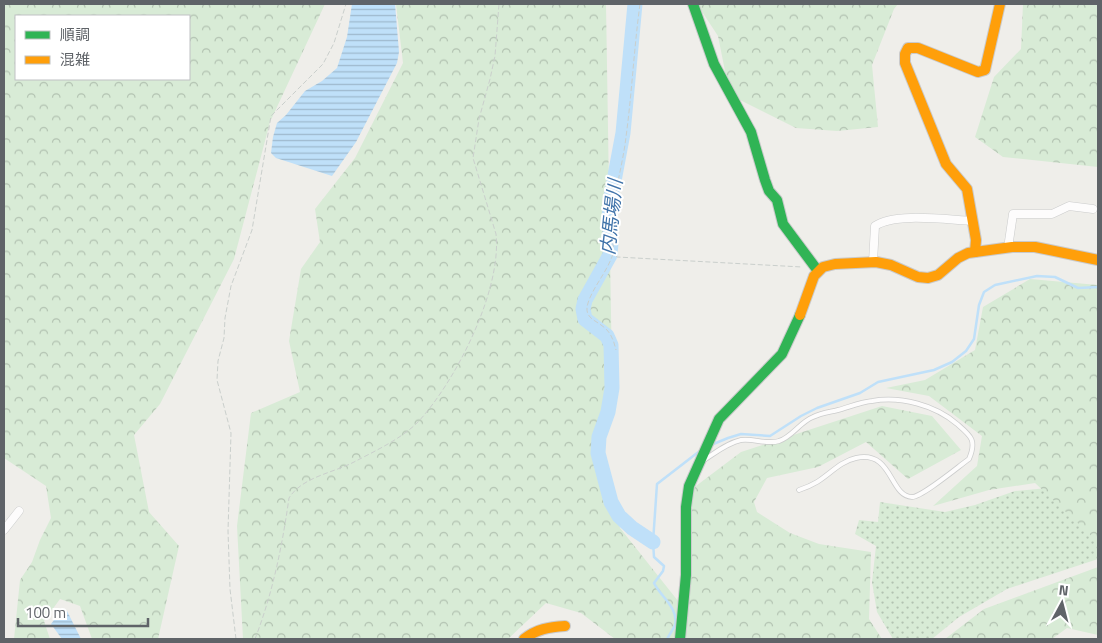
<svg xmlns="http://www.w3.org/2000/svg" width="1102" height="643" font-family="'Titillium Web','Noto Sans JP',sans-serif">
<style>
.green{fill:url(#green-dots)}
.forest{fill:url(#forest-crowns);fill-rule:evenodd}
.water{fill:url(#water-rules)}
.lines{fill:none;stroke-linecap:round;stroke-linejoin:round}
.stream{stroke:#bfe0f9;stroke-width:2.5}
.river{stroke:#bfe0f9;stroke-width:15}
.lane-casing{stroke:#cbcccc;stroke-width:5.5}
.street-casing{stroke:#cbcccc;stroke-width:9}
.fast-casing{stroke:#cacacb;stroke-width:12}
.slow-casing{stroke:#cacacb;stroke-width:12}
.path{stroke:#cacfcc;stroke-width:1;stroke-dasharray:5 2.5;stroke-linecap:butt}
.lane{stroke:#fdfcfc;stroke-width:4}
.street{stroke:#fdfcfc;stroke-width:8}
.fast{stroke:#30b455;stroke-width:10}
.slow{stroke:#ff9f0a;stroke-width:10}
.labels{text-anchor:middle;stroke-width:4;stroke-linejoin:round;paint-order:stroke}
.water-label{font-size:19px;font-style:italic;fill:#4174aa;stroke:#fff}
</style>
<defs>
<pattern id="green-dots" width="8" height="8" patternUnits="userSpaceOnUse" patternTransform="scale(1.25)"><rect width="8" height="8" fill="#d8ebd6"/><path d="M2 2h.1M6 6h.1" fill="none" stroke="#b2c2b1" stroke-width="1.8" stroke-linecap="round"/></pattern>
<pattern id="forest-crowns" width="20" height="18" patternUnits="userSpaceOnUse" patternTransform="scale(1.25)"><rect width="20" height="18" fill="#d8ebd6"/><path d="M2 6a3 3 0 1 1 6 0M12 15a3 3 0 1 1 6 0" fill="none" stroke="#b2c2b1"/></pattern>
<pattern id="water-rules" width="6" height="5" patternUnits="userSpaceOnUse" patternTransform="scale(1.25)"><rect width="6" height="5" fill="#bfe0f9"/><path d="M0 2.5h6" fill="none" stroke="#9eb9cd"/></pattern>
</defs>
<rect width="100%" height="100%" fill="#efeeea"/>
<!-- green -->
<path class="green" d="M 1080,485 L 1098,533 L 1098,559 L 1007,589 L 959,617 L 932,639 L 893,639 L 877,612 L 872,582 L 876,546 L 855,534 L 859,520 L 878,522 L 880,502 L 945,512 L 975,505 L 1015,491 Z"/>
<!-- forest -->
<g class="forest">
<path d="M 4,4 L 325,4 L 270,122 L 234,259 L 160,404 L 134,435 L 149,512 L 179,546 L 158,639 L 92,639 L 80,606 L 60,599 L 44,621 L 50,639 L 14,639 L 20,580 L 32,562 L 40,540 L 51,518 L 46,486 L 4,458 ZM 189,16 L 189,79 L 16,79 L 16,16 Z"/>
<path d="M 396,4 L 606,4 L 612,375 L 600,427 L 601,454 L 620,528 L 686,611 L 692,489 L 741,452 L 882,406 L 932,416 L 961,450 L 908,479 L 866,442 L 818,467 L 767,478 L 754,502 L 757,512 L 790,533 L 819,544 L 871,552 L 869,619 L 882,639 L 615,639 L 581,613 L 546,603 L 508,639 L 243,639 L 237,526 L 251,413 L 300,392 L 289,341 L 301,269 L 320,242 L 315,209 L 355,158 L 403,63 Z"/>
<path d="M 697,4 L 898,4 L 894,9 L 872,65 L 878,127 L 837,131 L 796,128 L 740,100 L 726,76 L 718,36 Z"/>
<path d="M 1023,4 L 1098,4 L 1098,167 L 1003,157 L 975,137 L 994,77 L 1021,49 Z"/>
<path d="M 1030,279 L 1098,285 L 1098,542 L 1035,483 L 989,490 L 933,506 L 977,466 L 982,436 L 929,396 L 886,388 L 925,380 L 975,350 L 983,307 Z"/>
<path d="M 1098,567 L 1098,635 L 1067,628 L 1052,639 L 945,639 L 984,609 Z"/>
</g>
<!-- water -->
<g class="water">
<path d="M 352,4 L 395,4 L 399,52 L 397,63 L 356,142 L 332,176 L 276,158 L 271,153 L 273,137 L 277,123 L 286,115 L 305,91 L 322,81 L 337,68 L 347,37 Z"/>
<path d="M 67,611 L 81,639 L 62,639 L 51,624 L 54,620 Z"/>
</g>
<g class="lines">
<!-- stream -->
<g class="stream">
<path d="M 711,445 L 728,438 L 741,434 L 770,436 L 801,416 L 817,408 L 860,393 L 878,382 L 934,370 L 952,362 L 966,351 L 974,339 L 979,305 L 984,292 L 995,285 L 1037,276 L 1055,277 L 1078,288 L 1098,287"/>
<path d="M 667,639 C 669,635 673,630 675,625 C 679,608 660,596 654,583 L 663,571 L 664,566 L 654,557 L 653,542 L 657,484 L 701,450"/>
</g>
<!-- river -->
<path class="river" d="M 635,4 L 623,133 L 611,197 L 609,218 L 611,243 L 610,255 L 585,300 L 583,309 L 585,319 L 607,336 L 611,345 L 612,388 L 608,412 L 599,437 L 598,453 L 611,502 L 619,516 L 632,528 L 653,542"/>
<defs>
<path id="lane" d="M 704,460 C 715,453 727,443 741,440 C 753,438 767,445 779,441 C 792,437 800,422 813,417 C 821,413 830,412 838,410 C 849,407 861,402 872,401 C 901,396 935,405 957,424 C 971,436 977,440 969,459 C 959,466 922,497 912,497 C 889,496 893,450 856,458 C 841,461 830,474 817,482 C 812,485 805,488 799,490"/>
<g id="street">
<path d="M 1008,248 L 1013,214 L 1052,214 L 1069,206 L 1093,209"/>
<path d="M 873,262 L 875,226 C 895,212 948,220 973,221"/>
<path d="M 4,530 L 19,511"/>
</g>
<g id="fast">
<path d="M 693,4 L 714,64 L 751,132 L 765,180 L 769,191 L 777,200 L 783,224 L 818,271"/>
<path d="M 680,639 L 686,575 L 686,507 L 689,486 L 719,419 L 782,354 L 800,315"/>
</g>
<g id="slow">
<path d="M 975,252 L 976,240 L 967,189 L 946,164 L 905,63 L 905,54 L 908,48 L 918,48 L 978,72 L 985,70 L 1000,4"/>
<path d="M 800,315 L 814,276 L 823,267 L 835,264 L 876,262 L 891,265 L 918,277 L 928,278 L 938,275 L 958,258 L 968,253 L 1012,247 L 1035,247 L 1098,260"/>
<path d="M 524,639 C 537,629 549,627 565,626"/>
</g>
</defs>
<!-- lane casing -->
<use href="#lane" class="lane-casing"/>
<!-- street casing -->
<use href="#street" class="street-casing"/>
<!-- fast casing -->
<use href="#fast" class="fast-casing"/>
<!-- slow casing -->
<use href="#slow" class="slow-casing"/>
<!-- path -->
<g class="path">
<path d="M 640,4 C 634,48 632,92 626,137 C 623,163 615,189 613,215 C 611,228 614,241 613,253 L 617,257 L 802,267"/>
<path d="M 613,254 C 607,272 593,287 588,303 C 583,319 597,320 606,329 C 612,335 614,342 616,350"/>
<path d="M 236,639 L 230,589 L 228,531 L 231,433 L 217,380 L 218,361 L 224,338 L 225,318 L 231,286 L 252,230 L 271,116 L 323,64 L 334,43 L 346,4"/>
<path d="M 255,639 C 273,592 282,547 289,498 C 302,477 333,473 354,462 C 375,451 401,439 418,422 C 456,381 502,290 496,234 L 473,158 L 479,119 L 490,79 L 495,56 L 499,4"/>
</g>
<!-- lane -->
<use href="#lane" class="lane"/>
<!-- street -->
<use href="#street" class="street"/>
<!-- fast -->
<use href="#fast" class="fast"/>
<!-- slow -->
<use href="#slow" class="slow"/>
</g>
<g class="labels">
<!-- water labels -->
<g class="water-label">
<text transform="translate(611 217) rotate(-84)" y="7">内馬場川</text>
</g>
</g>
<!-- border -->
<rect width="1102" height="643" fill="none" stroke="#5f6368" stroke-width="10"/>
<!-- legend -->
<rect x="15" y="15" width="175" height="65" fill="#ffffff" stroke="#bfc1c3"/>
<rect x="25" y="31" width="25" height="8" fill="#30b455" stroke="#bfc1c3"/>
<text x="60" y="40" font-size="15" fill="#5f6368">順調</text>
<rect x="25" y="56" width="25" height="8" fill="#ff9f0a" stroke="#bfc1c3"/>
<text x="60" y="65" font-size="15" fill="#5f6368">混雑</text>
<!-- north arrow -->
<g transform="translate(1062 603) rotate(7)" stroke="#ffffff" stroke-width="4" paint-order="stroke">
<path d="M0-4L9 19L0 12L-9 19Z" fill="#5f6368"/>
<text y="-8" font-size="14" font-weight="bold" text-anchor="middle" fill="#5f6368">N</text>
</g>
<!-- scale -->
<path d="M18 618v8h130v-8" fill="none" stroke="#5f6368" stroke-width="2.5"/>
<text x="25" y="618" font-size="15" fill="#5f6368" stroke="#ffffff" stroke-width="4" paint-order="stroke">100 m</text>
</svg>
